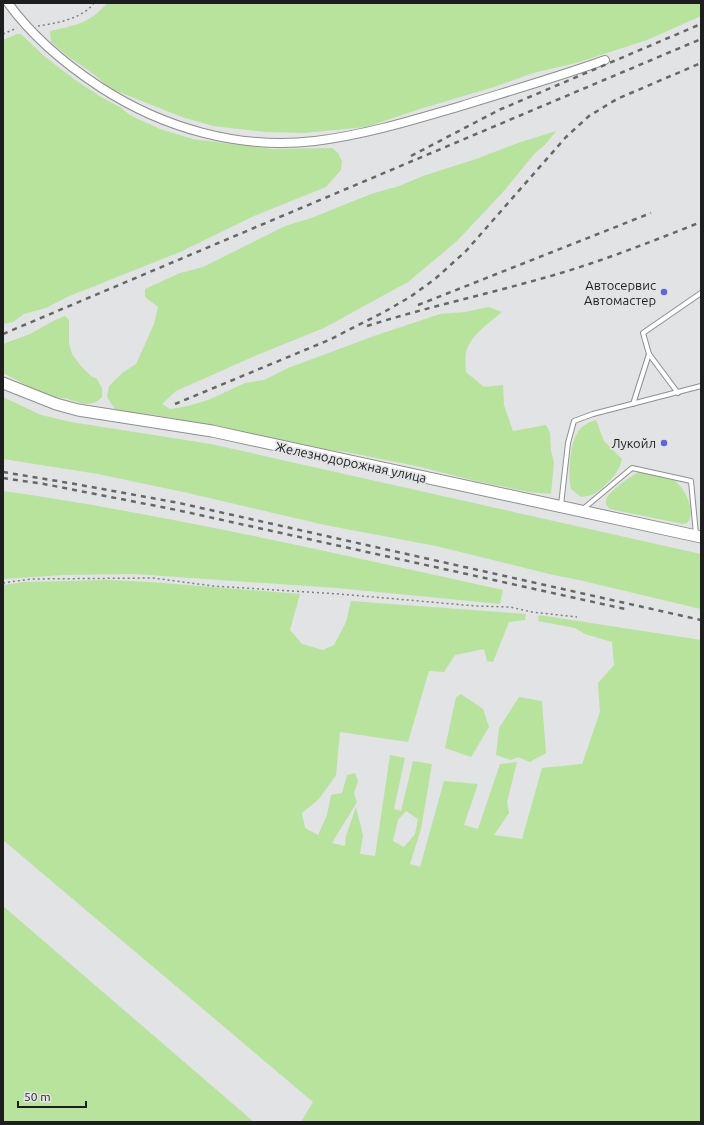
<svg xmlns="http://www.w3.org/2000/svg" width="704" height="1125" font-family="Ubuntu,sans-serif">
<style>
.green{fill:#b8e39c;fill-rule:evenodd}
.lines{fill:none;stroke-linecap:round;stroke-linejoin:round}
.service-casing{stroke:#8f8f91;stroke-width:6}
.minor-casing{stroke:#8f8f91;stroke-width:10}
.secondary-casing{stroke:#8f8f91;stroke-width:13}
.path{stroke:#7f7f81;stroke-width:1.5;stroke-dasharray:2 3;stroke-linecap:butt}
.service{stroke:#fff;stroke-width:4}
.minor{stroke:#fff;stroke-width:8}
.secondary{stroke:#fff;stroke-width:11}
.rail{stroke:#676768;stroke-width:2.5;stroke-dasharray:5 5;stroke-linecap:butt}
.poi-dot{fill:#5f65dd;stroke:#e2e3e5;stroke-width:1.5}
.labels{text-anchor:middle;stroke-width:3.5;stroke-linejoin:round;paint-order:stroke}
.poi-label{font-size:13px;fill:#1e1e1f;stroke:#e2e3e5;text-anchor:end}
.street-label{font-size:13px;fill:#1e1e1f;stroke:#e2e3e5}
</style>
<rect width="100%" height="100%" fill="#e2e3e5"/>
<!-- green -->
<g class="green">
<path d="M 107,3 L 701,3 L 701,16 L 647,40 L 576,63 L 533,73 L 494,87 L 420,109 L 366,127 L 304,133 L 265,132 L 213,126 L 182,117 L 109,88 L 95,75 L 66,55 L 51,42 L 50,31 C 76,25 89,24 107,3 Z"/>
<path d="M 17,34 L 21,34 L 44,56 L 74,79 L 101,97 L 120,107 L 130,115 L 160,129 L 193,139 L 271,149 L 332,148 L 338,153 L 342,161 L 341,170 L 326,187 L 254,216 L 180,252 L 67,297 L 46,308 L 24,314 L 13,322 L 3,324 L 3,40 Z"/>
<path d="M 556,131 L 545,145 L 535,153 L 503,192 L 457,241 L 408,282 L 324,328 L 257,355 L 176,391 L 162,404 L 170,409 L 188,406 L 208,400 L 245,383 L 264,380 L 288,368 L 374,336 L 440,314 L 465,312 L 489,307 L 502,312 C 489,323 471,335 466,352 C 465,358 466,366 466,372 L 484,387 L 503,385 L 504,405 L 513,431 L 546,425 L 550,433 L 551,451 L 554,463 L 551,494 L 529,492 L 480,482 L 416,466 L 346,452 L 321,449 L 215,426 C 197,424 179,419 161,416 C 145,413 130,414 115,409 L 107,397 L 109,386 L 122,373 L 136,364 L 154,324 L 158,307 L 145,297 L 145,289 L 180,273 L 203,267 L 285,226 L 314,217 L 371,194 L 399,186 L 423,176 L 476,159 L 518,143 Z"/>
<path d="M 65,316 L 69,320 L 69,343 L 72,354 L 81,366 L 91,376 L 97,379 L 102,388 L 102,397 C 90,410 78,401 64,398 C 61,398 58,398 55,397 C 36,393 20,381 3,373 L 3,344 L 30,334 L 55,320 Z"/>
<path d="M 3,397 L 41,415 L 71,422 L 211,444 L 701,554 L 701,609 L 579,580 L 553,575 L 436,546 L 325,525 L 188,493 L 98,474 L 3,459 Z"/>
<path d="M 596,420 L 604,441 L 622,459 C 620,472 605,487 594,494 C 590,496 585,496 581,497 L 571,489 C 568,473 569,447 578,432 C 582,425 589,422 596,420 Z"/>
<path d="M 639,472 L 674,480 C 685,488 697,512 687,523 L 683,524 L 610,509 C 607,506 605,504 606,500 C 607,493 632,475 639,472 Z"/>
<path d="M 3,491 C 171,515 337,554 503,590 L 500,604 L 337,588 L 134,574 L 64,575 L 3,579 Z"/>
<path d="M 110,580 L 151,582 L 300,594 L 290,630 L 302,644 L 323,650 L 334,645 L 346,622 L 351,601 L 526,614 L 525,620 L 509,622 L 493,662 L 487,661 L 484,649 L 455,655 L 444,672 L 429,671 L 408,742 L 340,732 L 336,775 L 319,799 L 302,813 L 305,828 L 318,835 L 327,815 L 331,795 L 342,793 L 347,775 L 355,773 L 358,781 L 354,793 L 357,802 L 332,843 L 345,846 L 346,836 L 356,807 L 363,835 L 360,854 L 375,856 L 390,755 L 405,758 L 394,809 L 401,811 L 413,761 L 432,764 L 421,829 L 410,864 L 420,867 L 444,781 L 478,784 L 464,825 L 478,829 L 500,764 L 517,762 L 507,802 L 509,813 L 494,835 L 522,839 L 542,768 L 582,764 L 600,712 L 598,683 L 614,665 L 612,642 L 585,634 L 575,628 L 538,621 L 539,615 L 701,640 L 701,1122 L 301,1122 L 313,1102 L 3,840 L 3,585 L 24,582 ZM 406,811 L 418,819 L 415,834 L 404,847 L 393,841 L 398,820 Z"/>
<path d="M 461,694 L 483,709 L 489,727 L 471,757 L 445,748 L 456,697 Z"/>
<path d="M 519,697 L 542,701 L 546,753 L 530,762 L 518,757 L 511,760 L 496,755 L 499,728 Z"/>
<path d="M 3,906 L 254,1122 L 3,1122 Z"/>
</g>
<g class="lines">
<defs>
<g id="service">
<path d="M 649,354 L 678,393"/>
<path d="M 633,404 L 649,354 L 643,333 L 701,293"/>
<path d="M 561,505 L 568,443 L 574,421 L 593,414 L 701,386"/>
<path d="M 583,509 L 632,468 L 691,481 L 696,534"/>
</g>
<path id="minor" d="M 8,3 C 32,36 65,64 100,87 C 163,128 239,150 315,141 C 365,135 413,120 461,106 C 509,91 558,77 605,60"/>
<path id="secondary" d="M 3,383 L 56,404 L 78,410 L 212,431 L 701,537"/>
</defs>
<!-- service casing -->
<use href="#service" class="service-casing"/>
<!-- minor casing -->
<use href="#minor" class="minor-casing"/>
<!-- secondary casing -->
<use href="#secondary" class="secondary-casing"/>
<!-- path -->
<g class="path">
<path d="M 38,26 C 57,23 82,19 94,3"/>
<path d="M 3,34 L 17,28"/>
<path d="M 3,583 L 31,579 L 153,578 L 213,586 L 339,594 L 476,606 L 510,607 L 532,612 L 577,617"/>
</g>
<!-- service -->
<use href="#service" class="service"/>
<!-- minor -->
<use href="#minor" class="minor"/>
<!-- secondary -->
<use href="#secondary" class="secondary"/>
<!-- rail -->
<g class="rail">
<path d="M 411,156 L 499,110 L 701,24"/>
<path d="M 418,305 L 651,213"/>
<path d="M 367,326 C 424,308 483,295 540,279 C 595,264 648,243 701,222"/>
<path d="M 3,334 L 701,39"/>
<path d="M 175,404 L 329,340 L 384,312 L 410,297 L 435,279 L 466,251 L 566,137 L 589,116 L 617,99 L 701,63"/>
<path d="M 3,472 L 75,484 L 179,503 L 701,620"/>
<path d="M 3,478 L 44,484 L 177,510 L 625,609"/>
</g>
</g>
<!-- markers -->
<g class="poi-dot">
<circle cx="664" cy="292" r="4"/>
<circle cx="664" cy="443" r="4"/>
</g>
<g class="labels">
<!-- poi labels -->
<g class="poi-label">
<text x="656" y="290">Автосервис<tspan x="656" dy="15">Автомастер</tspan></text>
<text x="656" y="448">Лукойл</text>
</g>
<!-- street labels -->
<g class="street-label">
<text transform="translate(351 462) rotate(12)" y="5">Железнодорожная улица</text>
</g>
</g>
<!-- border -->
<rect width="704" height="1125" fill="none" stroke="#1e1e1f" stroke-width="8"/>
<!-- scale -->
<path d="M18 1101v6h68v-6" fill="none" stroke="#1e1e1f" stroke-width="2"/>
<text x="24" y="1101" font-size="12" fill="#1e1e1f" stroke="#e2e3e5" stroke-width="3" paint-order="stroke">50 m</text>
</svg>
